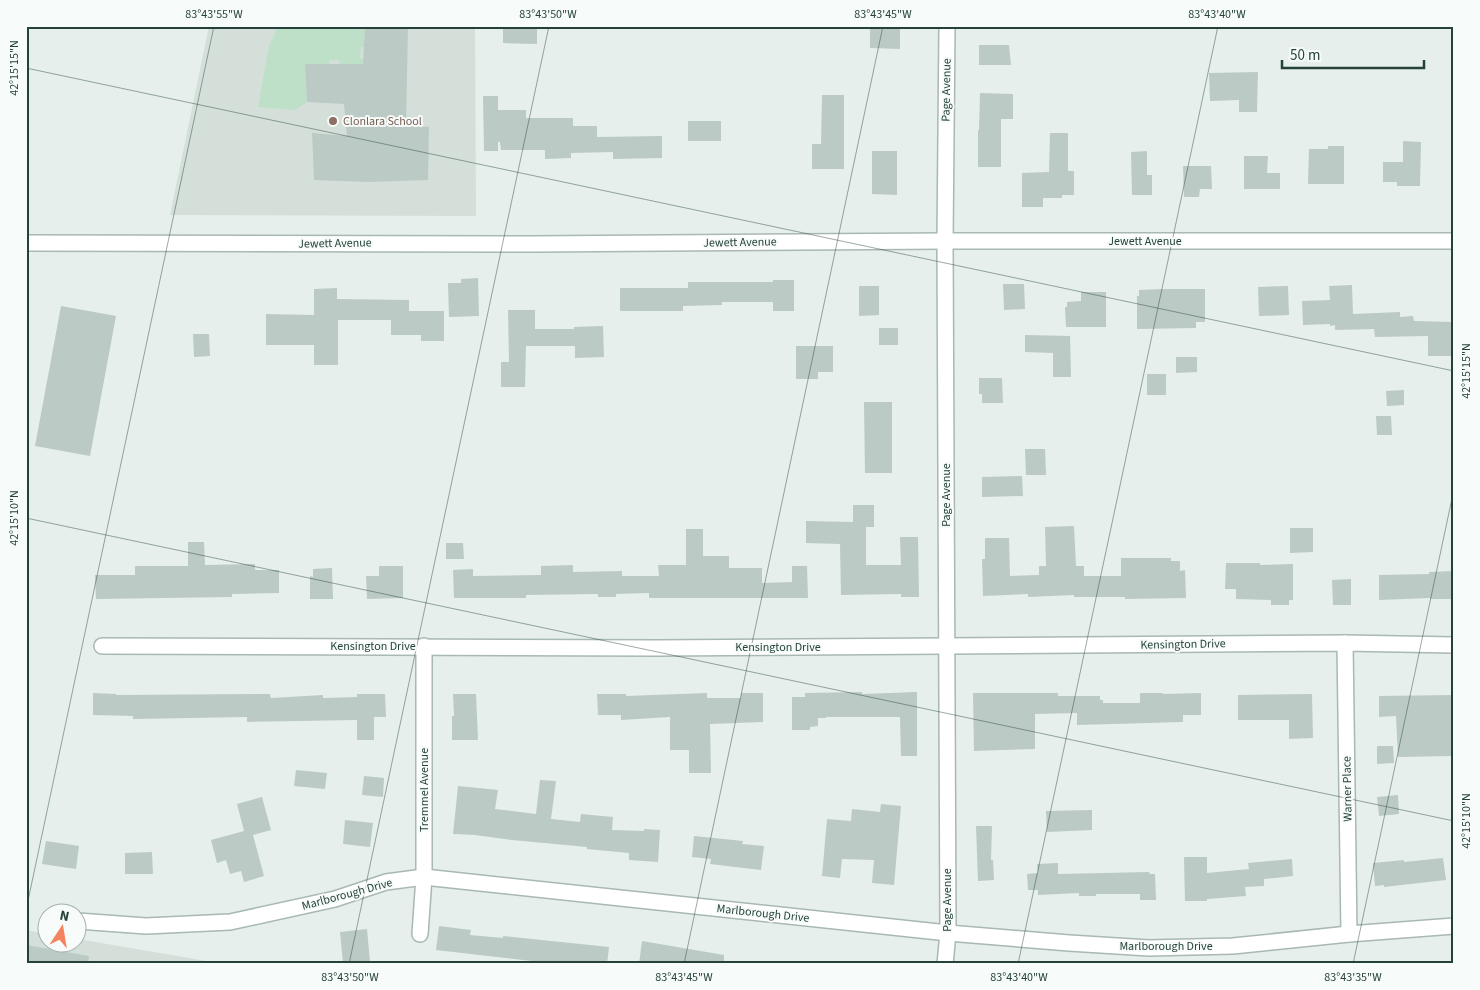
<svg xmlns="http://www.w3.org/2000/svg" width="1480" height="990" font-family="'Source Sans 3',sans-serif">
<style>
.built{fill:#d4dfda}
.green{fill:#bfe0c8}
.building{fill:#bbcac4}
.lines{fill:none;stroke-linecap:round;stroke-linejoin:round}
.street-casing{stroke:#a8b8b2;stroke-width:18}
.street{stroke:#fff;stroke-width:15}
.ticks{fill:none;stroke:#24423a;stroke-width:1;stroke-opacity:0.45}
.education-dot{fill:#8d6e63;stroke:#f7fbf9;stroke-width:2}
.labels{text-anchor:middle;stroke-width:4;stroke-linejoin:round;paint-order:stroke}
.street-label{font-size:12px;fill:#24423a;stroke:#f7fbf9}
.education-label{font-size:12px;fill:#785e54;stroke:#f7fbf9;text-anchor:start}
.neatline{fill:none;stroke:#24423a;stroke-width:2}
.ticks-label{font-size:12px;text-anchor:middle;fill:#24423a}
</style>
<rect width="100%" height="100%" fill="#e6efeb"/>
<!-- built -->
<g class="built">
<path d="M 209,26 L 475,26 L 476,216 L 170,215 Z"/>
<path d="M 26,930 L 47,934 L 48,942 L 78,942 L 78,939 L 224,964 L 26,964 Z"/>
</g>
<!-- green -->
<path class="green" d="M 278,26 L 365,26 L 364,47 L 361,47 L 360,58 L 363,59 L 363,64 L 340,64 L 339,60 L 330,60 L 329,64 L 306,64 L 307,102 L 295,110 L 258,107 L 269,46 Z"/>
<!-- building -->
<g class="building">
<path d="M 365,26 L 408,26 L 406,125 L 429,127 L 428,180 L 369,182 L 314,180 L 312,133 L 347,136 L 344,104 L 307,102 L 305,64 L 363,64 Z"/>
<path d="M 503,26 L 537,26 L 537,44 L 503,43 Z"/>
<path d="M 870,26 L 900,26 L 900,49 L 870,48 Z"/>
<path d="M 979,45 L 1009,45 L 1011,65 L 979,65 Z"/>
<path d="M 1258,72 L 1257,112 L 1239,112 L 1239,100 L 1210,101 L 1209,73 Z"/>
<path d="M 980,93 L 1013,94 L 1013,119 L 1001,119 L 1001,167 L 978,167 L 978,130 L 979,130 Z"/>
<path d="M 822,95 L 844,95 L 844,169 L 812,169 L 812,144 L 821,144 Z"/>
<path d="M 483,96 L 498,96 L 498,110 L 526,110 L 526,118 L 573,118 L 573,126 L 597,126 L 597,137 L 662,136 L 662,158 L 613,159 L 613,152 L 571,153 L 571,158 L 545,159 L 545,150 L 501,150 L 500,142 L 498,142 L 498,151 L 484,151 Z"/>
<rect x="688" y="121" width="33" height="20"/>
<path d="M 1050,133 L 1068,133 L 1068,171 L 1074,171 L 1074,195 L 1062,195 L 1062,198 L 1043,198 L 1043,207 L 1022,207 L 1022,173 L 1049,172 Z"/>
<path d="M 1403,141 L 1421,142 L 1420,186 L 1397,186 L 1397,182 L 1383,182 L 1383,162 L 1403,162 Z"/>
<path d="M 1328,146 L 1344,146 L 1344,184 L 1308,184 L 1309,149 L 1328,149 Z"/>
<path d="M 872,151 L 897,151 L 897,195 L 872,194 Z"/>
<path d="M 1147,151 L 1147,175 L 1152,175 L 1152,195 L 1132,195 L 1131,152 Z"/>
<path d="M 1244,156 L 1268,156 L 1267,173 L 1280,173 L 1280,189 L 1244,189 Z"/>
<path d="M 1183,166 L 1211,166 L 1212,189 L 1200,189 L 1199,197 L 1184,197 Z"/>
<path d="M 478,278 L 479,316 L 449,317 L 448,283 L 461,283 L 461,279 Z"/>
<path d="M 773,280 L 794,280 L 794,311 L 773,311 L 773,302 L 722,302 L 722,305 L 683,306 L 683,311 L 620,311 L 620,288 L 688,288 L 688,282 L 773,282 Z"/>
<path d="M 1003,284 L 1024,284 L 1025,309 L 1004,310 Z"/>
<path d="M 1352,285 L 1353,314 L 1400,312 L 1400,317 L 1413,316 L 1414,321 L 1454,322 L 1454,356 L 1428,356 L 1428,336 L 1375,337 L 1374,329 L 1335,330 L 1335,325 L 1330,326 L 1330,324 L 1303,325 L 1302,301 L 1330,300 L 1329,286 Z"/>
<path d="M 859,286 L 879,286 L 879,315 L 859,316 Z"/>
<path d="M 1288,286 L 1289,315 L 1259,316 L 1258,287 Z"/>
<path d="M 337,288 L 337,299 L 409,300 L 409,311 L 444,311 L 444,341 L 421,341 L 421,335 L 391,335 L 391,320 L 338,320 L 338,365 L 314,365 L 314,345 L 266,345 L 266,314 L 314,315 L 314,289 Z"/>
<path d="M 1162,289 L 1205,289 L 1205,322 L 1196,322 L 1196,328 L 1137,329 L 1137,296 L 1139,296 L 1139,290 Z"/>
<path d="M 1081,292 L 1106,292 L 1106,327 L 1066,327 L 1065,307 L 1067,307 L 1067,302 L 1081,301 Z"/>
<path d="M 61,306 L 116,316 L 90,456 L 35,446 Z"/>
<path d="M 508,310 L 535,310 L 535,329 L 574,329 L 574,327 L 603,326 L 604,357 L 575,358 L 575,346 L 526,346 L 525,387 L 501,387 L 501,362 L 509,362 Z"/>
<rect x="879" y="328" width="19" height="17"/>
<path d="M 193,334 L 209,334 L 210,356 L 194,357 Z"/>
<path d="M 1025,335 L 1070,336 L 1071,377 L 1053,377 L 1053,353 L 1025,352 Z"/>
<path d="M 796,346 L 833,346 L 833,372 L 818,372 L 818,379 L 796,379 Z"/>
<path d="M 1176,357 L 1197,357 L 1197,372 L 1176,373 Z"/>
<rect x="1147" y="374" width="19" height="21"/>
<path d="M 979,378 L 1002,378 L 1003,403 L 982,403 L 982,394 L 979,394 Z"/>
<path d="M 1404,390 L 1404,405 L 1387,406 L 1386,391 Z"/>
<path d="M 864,402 L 892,402 L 892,473 L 865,473 Z"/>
<path d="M 1376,416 L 1391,416 L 1392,435 L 1377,435 Z"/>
<path d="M 1025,449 L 1045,449 L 1046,475 L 1026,475 Z"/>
<path d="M 1022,476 L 1023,496 L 982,497 L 982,477 Z"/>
<path d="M 853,505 L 874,505 L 874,527 L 866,527 L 866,565 L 901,565 L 900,537 L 918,537 L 919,597 L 901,597 L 901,594 L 841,595 L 840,544 L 806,543 L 806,521 L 853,522 Z"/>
<path d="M 1074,526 L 1076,566 L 1084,566 L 1084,576 L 1121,576 L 1121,558 L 1171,558 L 1171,561 L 1180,561 L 1180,571 L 1185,570 L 1186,598 L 1125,599 L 1125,597 L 1074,597 L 1074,595 L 1028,597 L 1028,594 L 983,596 L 982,559 L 985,559 L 985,538 L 1009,538 L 1010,576 L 1039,575 L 1039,566 L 1046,566 L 1045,527 Z"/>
<path d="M 1290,528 L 1313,528 L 1313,552 L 1290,553 Z"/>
<path d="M 686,529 L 703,529 L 703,556 L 729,556 L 729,568 L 762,568 L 762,583 L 792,582 L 792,566 L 807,566 L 808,598 L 649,598 L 649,593 L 616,594 L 616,597 L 598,597 L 598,594 L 526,595 L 526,598 L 454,598 L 453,570 L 473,569 L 473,576 L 541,575 L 541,566 L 573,565 L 573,572 L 622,571 L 622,576 L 659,576 L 658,565 L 686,565 Z"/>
<path d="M 188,542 L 204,542 L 205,565 L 255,564 L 255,570 L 279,570 L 279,593 L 232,594 L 232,597 L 96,599 L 95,575 L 135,575 L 135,566 L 188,566 Z"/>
<path d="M 446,543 L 463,543 L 464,559 L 446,559 Z"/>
<path d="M 1226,563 L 1260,563 L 1260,565 L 1293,564 L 1293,600 L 1289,600 L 1289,605 L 1271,605 L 1271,600 L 1236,599 L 1236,589 L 1225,589 Z"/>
<path d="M 379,566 L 403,566 L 403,598 L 367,599 L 366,576 L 379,576 Z"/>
<path d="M 332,568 L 333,599 L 310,599 L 310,576 L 313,577 L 313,569 Z"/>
<path d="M 1454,571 L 1454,599 L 1430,599 L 1430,598 L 1379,600 L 1379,575 L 1429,574 L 1429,572 Z"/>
<path d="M 1351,579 L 1351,605 L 1333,605 L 1332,580 Z"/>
<path d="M 862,692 L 862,694 L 917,692 L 917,756 L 901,756 L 900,717 L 826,717 L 826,718 L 818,718 L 818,726 L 810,727 L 810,730 L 792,730 L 792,697 L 805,697 L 805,693 Z"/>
<path d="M 93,693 L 116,694 L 116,695 L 270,694 L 271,698 L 323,695 L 323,698 L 357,697 L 357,694 L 385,694 L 386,717 L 374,717 L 374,740 L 357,740 L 357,720 L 247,722 L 247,717 L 133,719 L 133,716 L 93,715 Z"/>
<path d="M 707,693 L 707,698 L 741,698 L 741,693 L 763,693 L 763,722 L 710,724 L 711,773 L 689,773 L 689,750 L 670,750 L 670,717 L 621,720 L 621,715 L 598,715 L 597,694 L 626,694 L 626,696 Z"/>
<path d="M 973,693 L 1058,693 L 1058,696 L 1100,696 L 1100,700 L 1103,700 L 1103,703 L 1140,703 L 1140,693 L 1163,693 L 1163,694 L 1201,693 L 1201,715 L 1183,715 L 1183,722 L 1077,725 L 1077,713 L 1035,714 L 1035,749 L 974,751 Z"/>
<path d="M 453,694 L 476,694 L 478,740 L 452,740 L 452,716 L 454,716 Z"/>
<path d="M 1312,694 L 1313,738 L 1289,739 L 1289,720 L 1238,720 L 1238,695 Z"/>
<path d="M 1454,695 L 1454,756 L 1398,757 L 1396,716 L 1379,717 L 1379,696 Z"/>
<path d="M 1377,746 L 1393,746 L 1394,763 L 1377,764 Z"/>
<path d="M 296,770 L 327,773 L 325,789 L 294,786 Z"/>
<path d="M 364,776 L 384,778 L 383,797 L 362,795 Z"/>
<path d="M 540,780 L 556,781 L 551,819 L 580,822 L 581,814 L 613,817 L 612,830 L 644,831 L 644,829 L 660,830 L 658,862 L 629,860 L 629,853 L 587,849 L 587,847 L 512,840 L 475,835 L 453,834 L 458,786 L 498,790 L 495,809 L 536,814 Z"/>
<path d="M 1398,795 L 1399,814 L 1379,816 L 1377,797 Z"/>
<path d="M 262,797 L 271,830 L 253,835 L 264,876 L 244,882 L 241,871 L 230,874 L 226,860 L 217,863 L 211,840 L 244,831 L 237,804 Z"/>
<path d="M 881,804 L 901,806 L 894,885 L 872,883 L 874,860 L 842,859 L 840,878 L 822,876 L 827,819 L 851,821 L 852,809 L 880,812 Z"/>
<path d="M 1092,810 L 1092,830 L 1047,832 L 1046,811 Z"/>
<path d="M 345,820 L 373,823 L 370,847 L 343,844 Z"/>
<path d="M 976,826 L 992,826 L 991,860 L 993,860 L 994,880 L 978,881 Z"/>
<path d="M 694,836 L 743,841 L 742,844 L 764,846 L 761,870 L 710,864 L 711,859 L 692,857 Z"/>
<path d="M 46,841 L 79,846 L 76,869 L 42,864 Z"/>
<path d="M 152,852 L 153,874 L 125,874 L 125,853 Z"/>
<path d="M 1184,857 L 1207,857 L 1207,873 L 1249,869 L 1248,863 L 1292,859 L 1293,876 L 1264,879 L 1264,886 L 1245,887 L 1246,896 L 1207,899 L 1207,901 L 1185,901 Z"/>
<path d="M 1443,858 L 1446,880 L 1384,887 L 1384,885 L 1375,886 L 1373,863 L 1404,860 L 1404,862 Z"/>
<path d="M 1058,863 L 1058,874 L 1149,872 L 1150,874 L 1155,874 L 1156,900 L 1140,900 L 1140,894 L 1096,894 L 1096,896 L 1079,896 L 1079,893 L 1038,895 L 1038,890 L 1028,890 L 1027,874 L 1038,873 L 1037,864 Z"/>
<path d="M 439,926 L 471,930 L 470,935 L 503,938 L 503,936 L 609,947 L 607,964 L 540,964 L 540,962 L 436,950 Z"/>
<path d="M 367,929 L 370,962 L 343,964 L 340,932 Z"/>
<path d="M 642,941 L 724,955 L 724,964 L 639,964 Z"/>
<path d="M 26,945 L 89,956 L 88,964 L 26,964 Z"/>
</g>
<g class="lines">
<defs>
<g id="street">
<path d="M 26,243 L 533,244 L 945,241 L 1454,241"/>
<path d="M 1345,643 L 1349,934"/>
<path d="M 102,646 L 657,648 L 1345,643 L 1454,645"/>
<path d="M 78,921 L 146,926 L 230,922 L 335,899 L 386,882 L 424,877 L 948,933 L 1069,943 L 1149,948 L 1233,946 L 1349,934 L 1454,926"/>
<path d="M 420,934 L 424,877 L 424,646"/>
<path d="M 945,964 L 948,933 L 945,241 L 947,26"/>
</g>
</defs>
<!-- street casing -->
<use href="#street" class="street-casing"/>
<!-- street -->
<use href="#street" class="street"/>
</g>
<!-- ticks -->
<path class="ticks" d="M 26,68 L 1454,371M 26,518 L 1454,821M 26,910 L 214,26M 349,964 L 549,26M 684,964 L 883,26M 1018,964 L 1218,26M 1353,964 L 1454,489"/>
<!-- markers -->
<circle class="education-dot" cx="333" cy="121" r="5"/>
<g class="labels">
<!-- street labels -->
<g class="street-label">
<text transform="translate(946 90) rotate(-89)" y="4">Page Avenue</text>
<text x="1145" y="245">Jewett Avenue</text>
<text transform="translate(740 242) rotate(-1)" y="4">Jewett Avenue</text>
<text transform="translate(335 243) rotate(-1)" y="4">Jewett Avenue</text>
<text transform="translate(946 495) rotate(-90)" y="4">Page Avenue</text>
<text transform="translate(1183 644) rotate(-1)" y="4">Kensington Drive</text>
<text x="373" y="650">Kensington Drive</text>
<text x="778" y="651">Kensington Drive</text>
<text transform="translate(1347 789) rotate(-91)" y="4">Warner Place</text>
<text transform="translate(424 790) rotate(-90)" y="4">Tremmel Avenue</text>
<text transform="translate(347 894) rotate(-15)" y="4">Marlborough Drive</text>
<text transform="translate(947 900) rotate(-90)" y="4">Page Avenue</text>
<text transform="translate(763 913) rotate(6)" y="4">Marlborough Drive</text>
<text x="1166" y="950">Marlborough Drive</text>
</g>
<!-- education labels -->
<g class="education-label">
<text x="343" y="125">Clonlara School</text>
</g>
</g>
<!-- border -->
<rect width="1480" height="990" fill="none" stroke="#f7fbf9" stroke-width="55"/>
<!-- north arrow -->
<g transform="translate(62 928) rotate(12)"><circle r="24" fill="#f7fbf9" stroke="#a3b1ad"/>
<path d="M0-4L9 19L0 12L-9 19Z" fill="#f4845f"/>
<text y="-8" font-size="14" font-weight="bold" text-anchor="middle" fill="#24423a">N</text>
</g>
<!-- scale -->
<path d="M1282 60v8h142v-8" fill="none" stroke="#24423a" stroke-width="2.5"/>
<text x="1290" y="60" font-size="15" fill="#24423a" stroke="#f7fbf9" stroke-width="4" paint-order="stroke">50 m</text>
<rect x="28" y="28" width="1424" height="934" class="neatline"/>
<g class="ticks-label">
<text x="214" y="18">83°43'55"W</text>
<text x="548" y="18">83°43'50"W</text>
<text x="883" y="18">83°43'45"W</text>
<text x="1217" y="18">83°43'40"W</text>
<text transform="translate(14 68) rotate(-90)" y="4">42°15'15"N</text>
<text transform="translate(1466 371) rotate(-90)" y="4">42°15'15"N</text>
<text transform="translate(14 518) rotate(-90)" y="4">42°15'10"N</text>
<text transform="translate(1466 821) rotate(-90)" y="4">42°15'10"N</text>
<text x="350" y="981">83°43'50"W</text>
<text x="684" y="981">83°43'45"W</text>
<text x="1019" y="981">83°43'40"W</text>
<text x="1353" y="981">83°43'35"W</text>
</g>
</svg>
